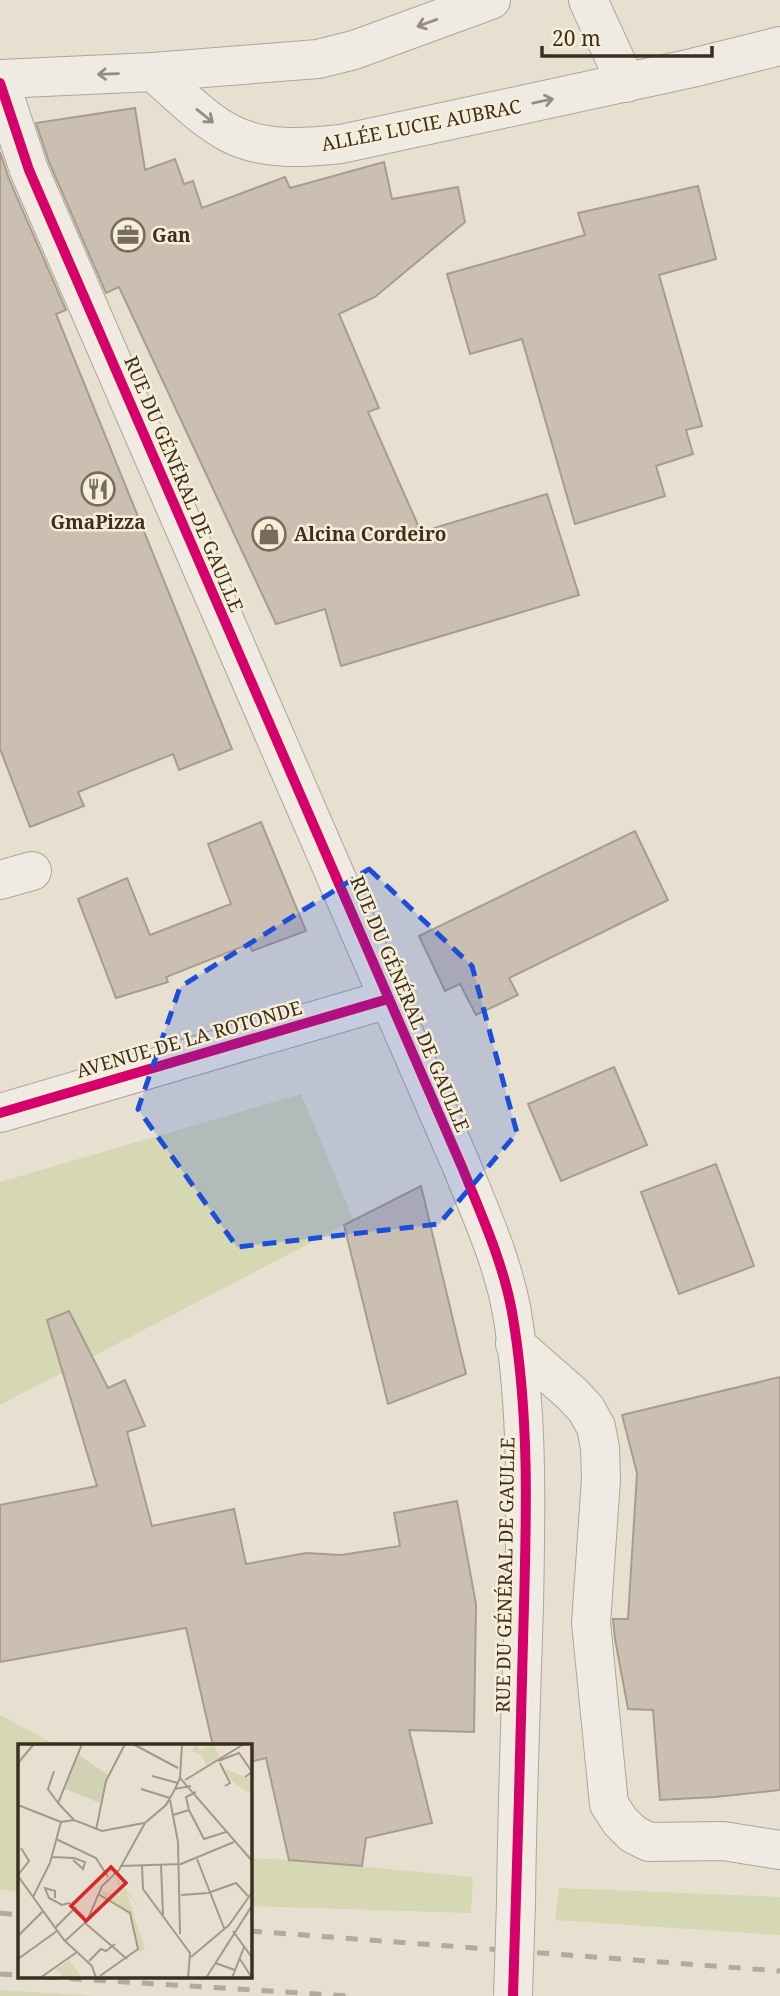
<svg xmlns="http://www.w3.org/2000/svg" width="780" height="1996" font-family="'Noto Serif',serif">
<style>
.green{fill:#d6d7b3}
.building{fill:#cbbfb2;stroke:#a89c90;stroke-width:2}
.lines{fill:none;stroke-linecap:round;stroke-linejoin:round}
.minor-casing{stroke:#ada599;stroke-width:40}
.minor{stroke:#efebe3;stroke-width:38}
.rail{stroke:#afaaa2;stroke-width:5;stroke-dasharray:12 12;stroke-linecap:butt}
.minor-bridge-casing{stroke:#ada599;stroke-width:40;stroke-linecap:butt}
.minor-bridge{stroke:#efebe3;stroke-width:38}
.cycleway-casing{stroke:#f7eed8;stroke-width:15}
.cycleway{stroke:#d6006c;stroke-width:10}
.oneway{stroke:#968c82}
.marked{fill:#1d4ed8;fill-opacity:0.2;stroke:#1d4ed8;stroke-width:5;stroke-dasharray:14 9;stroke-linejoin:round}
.labels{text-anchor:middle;stroke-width:5;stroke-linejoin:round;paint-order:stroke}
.street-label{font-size:19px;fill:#3d2e20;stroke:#f7eed8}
.poi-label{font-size:19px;font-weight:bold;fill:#3d2e20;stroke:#f7eed8;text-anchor:start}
.inset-road{fill:none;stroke:#a3998a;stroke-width:2}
.view{fill:#d62828;fill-opacity:0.15;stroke:#d62828;stroke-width:3.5}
.inset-edge{fill:none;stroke:#3d2e20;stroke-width:3.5}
</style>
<rect width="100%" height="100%" fill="#e7e0d1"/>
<!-- green -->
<g class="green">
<path d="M 301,1094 L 354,1220 L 0,1405 L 0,1182 Z"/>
<path d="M 0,1715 L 58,1746 L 19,1746 L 19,1892 L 0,1889 Z"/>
<path d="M 250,1858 L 291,1860 L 473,1877 L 471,1913 L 250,1906 Z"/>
<path d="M 559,1888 L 780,1897 L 780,1935 L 555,1920 Z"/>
<path d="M 0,1990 L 96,1996 L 0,1996 Z"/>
</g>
<!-- building -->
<g class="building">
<path d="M 135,108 L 145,170 L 175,159 L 184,184 L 193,181 L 202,208 L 285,177 L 290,188 L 384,162 L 392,199 L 458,187 L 465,222 L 375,297 L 339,314 L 379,408 L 368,412 L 421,532 L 547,494 L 579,595 L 341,666 L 325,609 L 276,624 L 119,287 L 106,293 L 49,162 L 36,123 Z"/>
<path d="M 0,152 L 9,179 L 66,310 L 56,314 L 232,749 L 179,770 L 173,754 L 78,792 L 84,806 L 30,827 L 0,749 Z"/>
<path d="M 698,186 L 716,259 L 659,275 L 702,426 L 686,430 L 693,454 L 656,466 L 665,496 L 575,524 L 522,339 L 470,354 L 447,274 L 585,235 L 578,213 Z"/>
<path d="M 261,822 L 306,931 L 252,951 L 249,944 L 166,977 L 168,982 L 116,998 L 78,899 L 127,878 L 150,935 L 231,904 L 208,844 Z"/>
<path d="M 635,831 L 668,900 L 509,978 L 518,995 L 476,1015 L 460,984 L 445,991 L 419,936 Z"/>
<path d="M 614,1067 L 647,1145 L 561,1181 L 528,1104 Z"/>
<path d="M 716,1164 L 754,1266 L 679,1294 L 641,1192 Z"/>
<path d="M 421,1186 L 466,1374 L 388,1404 L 344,1225 Z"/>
<path d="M 69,1311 L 108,1388 L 125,1380 L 145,1426 L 127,1432 L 152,1526 L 234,1509 L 246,1564 L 306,1553 L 341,1555 L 400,1546 L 394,1513 L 457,1501 L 476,1604 L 474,1732 L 409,1730 L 432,1823 L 366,1838 L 362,1866 L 289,1860 L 266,1758 L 250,1762 L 250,1746 L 213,1746 L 186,1628 L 0,1662 L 0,1505 L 97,1486 L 47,1320 Z"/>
<path d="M 780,1377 L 780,1790 L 715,1797 L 660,1800 L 653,1710 L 628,1709 L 615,1639 L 613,1619 L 628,1619 L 637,1473 L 622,1415 Z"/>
</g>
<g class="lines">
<defs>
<g id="minor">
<path d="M 588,0 L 626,83"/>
<path d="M 153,72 C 178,93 201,118 229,133 C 263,151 304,148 341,144 L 692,68 L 780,46"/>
<path d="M 0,79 L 153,72 L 318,59 L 354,50 L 491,0"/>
<path d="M 0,83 L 29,170 L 462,1167 C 481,1214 503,1262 512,1313 C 528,1409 526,1507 524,1605 C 521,1704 517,1803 516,1903"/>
<path d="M 0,880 L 32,871"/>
<path d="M 0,1113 L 388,999"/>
<path d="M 515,1344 L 572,1394 L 586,1409 L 596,1427 L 600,1448 L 601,1479 L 591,1623 L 609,1804 L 620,1821 L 633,1834 L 649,1842 L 723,1841 L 780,1850"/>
</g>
</defs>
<!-- minor casing -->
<use href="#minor" class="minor-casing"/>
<!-- minor -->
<use href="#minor" class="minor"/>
<!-- rail -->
<g class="rail">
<path d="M 0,1913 L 19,1915"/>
<path d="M 250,1931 L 780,1971"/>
<path d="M 0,1974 L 19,1975"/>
<path d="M 46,1977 L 351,1996"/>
</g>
<defs>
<path id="minor-bridge" d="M 513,1996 L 516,1903"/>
</defs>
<!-- minor-bridge casing -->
<use href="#minor-bridge" class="minor-bridge-casing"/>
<!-- minor-bridge -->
<use href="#minor-bridge" class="minor-bridge"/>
<defs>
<g id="cycleway">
<path d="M 0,83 L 29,170 L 462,1167 C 481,1214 503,1262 512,1312 C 531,1421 526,1531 523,1641 C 520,1759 517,1878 513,1996"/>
<path d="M 0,1113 L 388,999"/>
</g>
</defs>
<!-- cycleway casing -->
<use href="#cycleway" class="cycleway-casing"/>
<!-- cycleway -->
<use href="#cycleway" class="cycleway"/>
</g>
<!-- one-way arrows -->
<defs><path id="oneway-shaft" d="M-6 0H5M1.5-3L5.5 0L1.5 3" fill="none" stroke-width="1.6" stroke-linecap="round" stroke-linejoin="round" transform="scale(1.75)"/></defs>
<g class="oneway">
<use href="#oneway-shaft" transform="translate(427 23) rotate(160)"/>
<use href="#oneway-shaft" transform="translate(108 74) rotate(178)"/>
<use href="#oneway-shaft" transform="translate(543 101) rotate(-12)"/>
<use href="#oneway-shaft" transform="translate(205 116) rotate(39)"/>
</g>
<!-- marked area -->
<path class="marked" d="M 369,869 L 472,966 L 517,1133 L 439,1224 L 237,1247 L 138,1109 L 180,987 Z"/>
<!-- icons -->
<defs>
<symbol id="office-ring" viewBox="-11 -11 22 22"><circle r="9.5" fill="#f7eed8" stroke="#786c5e" stroke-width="1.5"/><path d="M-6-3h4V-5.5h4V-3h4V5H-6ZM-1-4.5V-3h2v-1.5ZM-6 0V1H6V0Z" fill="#786c5e"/></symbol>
<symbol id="restaurant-ring" viewBox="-11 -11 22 22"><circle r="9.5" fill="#f7eed8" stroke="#786c5e" stroke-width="1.5"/><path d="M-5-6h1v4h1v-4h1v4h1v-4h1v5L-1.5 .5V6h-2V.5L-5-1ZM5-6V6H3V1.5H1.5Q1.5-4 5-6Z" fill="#786c5e"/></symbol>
<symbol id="shop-ring" viewBox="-11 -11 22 22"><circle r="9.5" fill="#f7eed8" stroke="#786c5e" stroke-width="1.5"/><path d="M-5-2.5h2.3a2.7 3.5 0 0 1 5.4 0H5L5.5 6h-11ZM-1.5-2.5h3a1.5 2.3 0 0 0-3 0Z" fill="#786c5e"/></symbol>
</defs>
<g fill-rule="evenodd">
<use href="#office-ring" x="109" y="216" width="38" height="38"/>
<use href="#restaurant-ring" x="79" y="470" width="38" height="38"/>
<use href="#shop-ring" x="250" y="515" width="38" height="38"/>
</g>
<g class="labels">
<!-- street labels -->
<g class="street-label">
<text transform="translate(421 125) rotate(-11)" y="7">ALLÉE LUCIE AUBRAC</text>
<text transform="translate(184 484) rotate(67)" y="7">RUE DU GÉNÉRAL DE GAULLE</text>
<text transform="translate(410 1004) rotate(67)" y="7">RUE DU GÉNÉRAL DE GAULLE</text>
<text transform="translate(189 1039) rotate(-16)" y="7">AVENUE DE LA ROTONDE</text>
<text transform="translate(505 1575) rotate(-89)" y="7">RUE DU GÉNÉRAL DE GAULLE</text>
</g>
<!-- poi labels -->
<g class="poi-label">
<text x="152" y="242">Gan</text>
<text x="98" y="529" text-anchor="middle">GmaPizza</text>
<text x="294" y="541">Alcina Cordeiro</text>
</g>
</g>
<!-- overview -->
<g transform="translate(18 1744)">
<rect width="234" height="234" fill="#e7e0d1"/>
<path d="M 195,0 L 202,13 L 188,21 L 184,12 L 172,6 L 179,1 L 182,7 ZM 207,25 L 230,34 L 234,31 L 234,51 L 212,36 ZM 97,131 L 128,171 L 109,149 L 127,205 L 121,209 L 114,172 L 84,150 L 85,147 L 102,152 ZM 51,216 L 64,234 L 46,234 L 38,225 Z" fill="#d6d7b3"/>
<path d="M 61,11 L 90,31 L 82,59 L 47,45 Z" fill="#d1d1b3"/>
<path class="inset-road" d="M 115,0 L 160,24M 164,0 L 162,34 L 235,118M 200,17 L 221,9 L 234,28 L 227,33M 0,19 L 16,0M 202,19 L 212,39 L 207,42M 36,27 L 30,45 L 40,59M 134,32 L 160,39M 162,34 L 157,45 L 173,42M 167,36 L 226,0M 123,45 L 152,54M 152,56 L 160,98 L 162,190M 0,61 L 43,78M 171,66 L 186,95 L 208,88M 155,71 L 171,66 L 168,53 L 178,48M 56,76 L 40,59 L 64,0M 78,86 L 88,37 L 107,0M 38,95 L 78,114 L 90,133M 34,113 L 56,114 L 67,118 L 65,125 L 55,116M 179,115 L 206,184M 124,121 L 125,145 L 172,209 L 170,234M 143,121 L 145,171M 102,122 L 163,120 L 216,98M 0,131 L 11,117 L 3,104M 0,132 L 46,196 L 74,222 L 78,234M 80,150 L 112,169 L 120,205 L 82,232M 163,151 L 190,149 L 218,139 L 230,152M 15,153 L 32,119 L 43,78 L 56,76 L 84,87 L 126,79M 37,154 L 37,147 L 27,144 L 31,154 L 44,161 L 51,159 L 66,173M 67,179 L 109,215M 37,184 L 58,163M 215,187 L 235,215M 0,192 L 25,167M 47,197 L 69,177 L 84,142 L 101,126 L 127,79 L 148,61 L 157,45M 173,213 L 211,181 L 235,147M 0,215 L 39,187M 222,215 L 234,234M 71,217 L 83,205 L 88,207 L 97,200M 197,219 L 217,226M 22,234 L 59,208M 188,234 L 235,160M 214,234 L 226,203"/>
<path class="view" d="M 93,123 L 108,139 L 68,177 L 53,162 Z"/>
<rect width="234" height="234" class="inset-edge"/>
</g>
<!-- scale -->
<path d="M542 46v10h170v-10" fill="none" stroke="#3d2e20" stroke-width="3.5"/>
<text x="552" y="46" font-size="21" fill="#3d2e20" stroke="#f7eed8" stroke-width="5" paint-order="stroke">20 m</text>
</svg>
